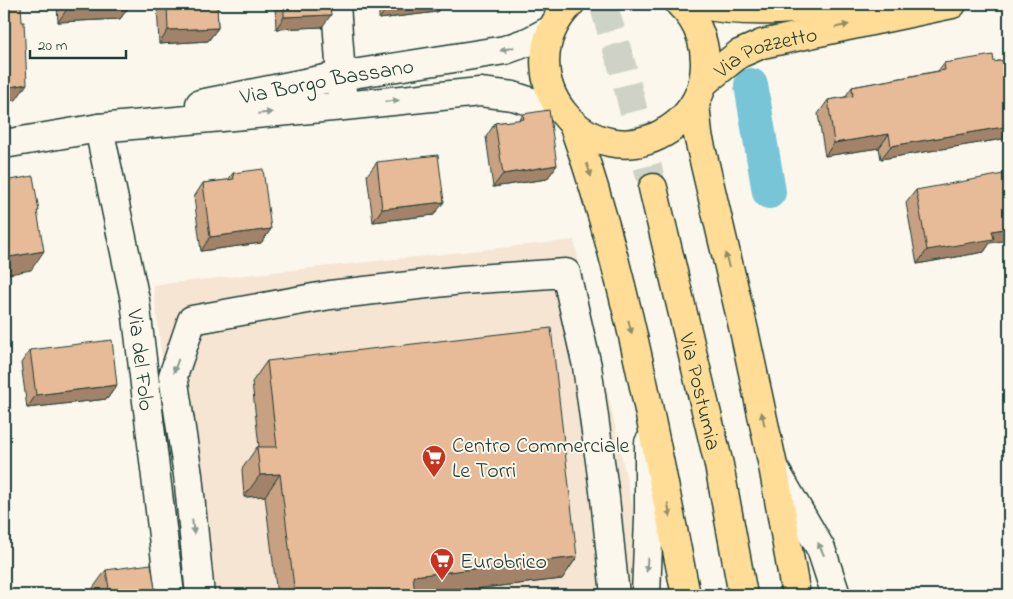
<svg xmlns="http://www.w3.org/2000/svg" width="1013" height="599" font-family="'Indie Flower',sans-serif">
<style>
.built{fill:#f5e5d2}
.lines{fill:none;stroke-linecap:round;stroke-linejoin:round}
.canal{stroke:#78c5d7;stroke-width:34}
.highway-tunnel{stroke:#cfd2c7;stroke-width:28;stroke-dasharray:28 14;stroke-linecap:butt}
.minor-casing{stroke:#1f3d34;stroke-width:31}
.major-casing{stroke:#1f3d34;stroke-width:31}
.highway-casing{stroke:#1f3d34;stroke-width:31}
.minor{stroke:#fbf7ec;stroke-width:28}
.major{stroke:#ffdd96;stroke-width:28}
.highway{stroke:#ffdd96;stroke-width:28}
.wall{fill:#c7a182;stroke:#1f3d34}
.shaded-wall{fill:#a2836a;stroke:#1f3d34}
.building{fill:#e7bb97;stroke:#1f3d34}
.oneway{fill:#8f8d65}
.oneway2{fill:#8d9a90}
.labels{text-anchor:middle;stroke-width:4;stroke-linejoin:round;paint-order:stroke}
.street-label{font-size:22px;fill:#1f3d34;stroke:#fbf7ec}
.poi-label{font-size:22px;fill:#1f3d34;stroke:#fbf7ec;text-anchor:start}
</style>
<rect width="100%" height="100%" fill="#fbf7ec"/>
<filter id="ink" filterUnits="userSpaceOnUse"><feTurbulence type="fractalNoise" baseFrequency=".02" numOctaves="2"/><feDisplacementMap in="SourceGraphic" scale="10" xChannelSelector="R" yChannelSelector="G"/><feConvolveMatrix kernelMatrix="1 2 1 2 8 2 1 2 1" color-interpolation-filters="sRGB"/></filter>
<g filter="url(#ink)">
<!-- built -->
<path class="built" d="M 574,240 L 652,595 L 191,595 L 153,285 Z"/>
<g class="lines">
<!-- canal -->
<path class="canal" d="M 751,85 L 769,192"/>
<!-- highway-tunnel -->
<path class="highway-tunnel" d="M 603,4 L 623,69 L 653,188"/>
<defs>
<g id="minor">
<path d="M 336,4 L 342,92"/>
<path id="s1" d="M 200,104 L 340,76 L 505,50 L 530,41 L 551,30"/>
<path id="s2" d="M 99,128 L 135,300 L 170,595"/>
<path d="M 4,144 L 99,128 L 344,106 L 480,92 L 513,96 L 532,102 L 557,105"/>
<path d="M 775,470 L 821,549 L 836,595"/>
<path d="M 200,595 L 188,475 L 173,376 L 192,320 L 330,295 L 462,280 L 566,273 L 587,366 L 605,498 L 615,595"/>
<path d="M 646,595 L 649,518 L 649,443"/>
</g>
<g id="major">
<path d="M 570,4 C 501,75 589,183 670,129 C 688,117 701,98 704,76 C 708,49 700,23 680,4"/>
<path d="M 699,4 C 750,16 805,8 856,4"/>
<path id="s3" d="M 703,83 L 739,54 L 762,44 L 952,4"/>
</g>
<g id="highway">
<path d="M 558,4 L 560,14"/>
<path d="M 695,103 L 698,135 L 745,335 L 773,466 L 796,595"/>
<path d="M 573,124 C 627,276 654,437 686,595"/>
<path id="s4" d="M 653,188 L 719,465 L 743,595"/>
</g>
</defs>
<!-- minor casing -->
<use href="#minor" class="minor-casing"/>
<!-- major casing -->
<use href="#major" class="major-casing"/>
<!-- highway casing -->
<use href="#highway" class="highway-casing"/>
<!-- minor -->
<use href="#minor" class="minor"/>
<!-- major -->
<use href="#major" class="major"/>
<!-- highway -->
<use href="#highway" class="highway"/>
</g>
<!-- wall -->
<g class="wall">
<path d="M 57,4 L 131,4 L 120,19 L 58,22 Z"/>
<path d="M 157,4 L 217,4 L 218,28 L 208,41 L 159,44 Z"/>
<path d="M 275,4 L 330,4 L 322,27 L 276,29 Z"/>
<path d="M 379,4 L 443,4 L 437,12 L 379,19 Z"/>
<path d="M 1009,59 L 1009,138 L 881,159 L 879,148 L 825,156 L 818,114 L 828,100 L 845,97 L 852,87 L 938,71 L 944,63 L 994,62 Z"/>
<path d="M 523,114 L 557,165 L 547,179 L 493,187 L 486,137 L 495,123 L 520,120 Z"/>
<path d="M 377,162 L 434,215 L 373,222 L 367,175 Z"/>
<path d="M 233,173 L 271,229 L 261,243 L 201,251 L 194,197 L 203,183 L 228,180 Z"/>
<path d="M 916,190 L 990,243 L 984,252 L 917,264 L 906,203 Z"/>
<path d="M 30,350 L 117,385 L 107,399 L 27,408 L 21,363 Z"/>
<path d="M 267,361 L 577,557 L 562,579 L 421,595 L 277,595 L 265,496 L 244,497 L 242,469 L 257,447 L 259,447 L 252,382 Z"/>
<path d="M 106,570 L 156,595 L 94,595 L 93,588 Z"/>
</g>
<!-- shaded-wall -->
<g class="shaded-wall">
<path d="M 98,4 L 131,4 L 120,19 L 58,22 L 70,5 Z"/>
<path d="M 390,4 L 443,4 L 437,12 L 379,19 Z"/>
<path d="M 331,15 L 322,27 L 276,29 L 284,17 Z"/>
<path d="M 218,28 L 208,41 L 159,44 L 168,30 Z"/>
<path d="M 27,84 L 16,100 L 4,102 L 4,88 Z"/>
<path d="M 1009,126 L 1009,138 L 881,159 L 891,146 Z"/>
<path d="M 889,134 L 879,148 L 825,156 L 834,143 Z"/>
<path d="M 557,165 L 547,179 L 493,187 L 503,174 Z"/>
<path d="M 444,202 L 434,215 L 373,222 L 382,209 Z"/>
<path d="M 1009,228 L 1009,240 L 990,243 L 984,252 L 917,264 L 927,250 L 992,231 Z"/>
<path d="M 271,229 L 261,243 L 201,251 L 210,237 Z"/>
<path d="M 44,251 L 31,270 L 4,275 L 4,258 Z"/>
<path d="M 117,385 L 107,399 L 27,408 L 36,395 Z"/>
<path d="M 280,474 L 265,496 L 244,497 L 260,475 Z"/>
<path d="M 577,557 L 562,579 L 421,595 L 400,595 L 413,576 Z"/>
</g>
<!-- building -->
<g class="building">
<path d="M 4,4 L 21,4 L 22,22 L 24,22 L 27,84 L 4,88 Z"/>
<path d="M 70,4 L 98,4 L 70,5 Z"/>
<path d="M 167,4 L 217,4 L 218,28 L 168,30 Z"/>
<path d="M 284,4 L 330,4 L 331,15 L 284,17 Z"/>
<path d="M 993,55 L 994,62 L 1009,59 L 1009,126 L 891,146 L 889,134 L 834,143 L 828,100 L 853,96 L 852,87 L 945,70 L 944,63 Z"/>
<path d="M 549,110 L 557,165 L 503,174 L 495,123 L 524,119 L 523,114 Z"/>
<path d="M 438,155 L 444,202 L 382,209 L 377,162 Z"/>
<path d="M 263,169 L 271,229 L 210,237 L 203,183 L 234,179 L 233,173 Z"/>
<path d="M 1009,173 L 1009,228 L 992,231 L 994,239 L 927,250 L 916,190 Z"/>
<path d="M 33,176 L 39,211 L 37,211 L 44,251 L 4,258 L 4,181 Z"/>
<path d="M 551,328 L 577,557 L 413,576 L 415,595 L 295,595 L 280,474 L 260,475 L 257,447 L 277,447 L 267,361 Z"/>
<path d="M 112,340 L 117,385 L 36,395 L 30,350 Z"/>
<path d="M 151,564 L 156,595 L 110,595 L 106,570 Z"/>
</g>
<!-- one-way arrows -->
<defs><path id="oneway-solid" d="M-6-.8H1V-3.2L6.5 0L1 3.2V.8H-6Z" transform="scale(1.25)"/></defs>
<g class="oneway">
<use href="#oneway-solid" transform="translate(842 26) rotate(-12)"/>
<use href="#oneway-solid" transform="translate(589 170) rotate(71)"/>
<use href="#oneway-solid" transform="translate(727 260) rotate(-104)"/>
<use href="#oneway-solid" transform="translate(630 327) rotate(77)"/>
<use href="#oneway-solid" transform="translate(763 419) rotate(-102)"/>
<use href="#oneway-solid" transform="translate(669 510) rotate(79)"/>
</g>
<g class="oneway2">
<use href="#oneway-solid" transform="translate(507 49) rotate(165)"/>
<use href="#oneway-solid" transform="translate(392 101) rotate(-6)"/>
<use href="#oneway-solid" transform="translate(265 113) rotate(-5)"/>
<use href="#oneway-solid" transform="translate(176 366) rotate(109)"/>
<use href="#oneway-solid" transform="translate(193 527) rotate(84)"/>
<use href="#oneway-solid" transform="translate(821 549) rotate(-115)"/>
<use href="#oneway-solid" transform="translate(647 565) rotate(93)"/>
</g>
</g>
<!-- icons -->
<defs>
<symbol id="supermarket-pin" viewBox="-11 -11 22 30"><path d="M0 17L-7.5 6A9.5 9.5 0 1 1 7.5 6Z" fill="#c8321e" stroke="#fbf7ec"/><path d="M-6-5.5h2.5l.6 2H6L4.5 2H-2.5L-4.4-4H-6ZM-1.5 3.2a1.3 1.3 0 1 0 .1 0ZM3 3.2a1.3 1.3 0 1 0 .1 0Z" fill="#fff"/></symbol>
</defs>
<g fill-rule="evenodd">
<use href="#supermarket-pin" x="420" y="443" width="28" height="38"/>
<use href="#supermarket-pin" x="428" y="546" width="28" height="38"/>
</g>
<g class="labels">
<!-- street labels -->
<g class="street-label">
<text dy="8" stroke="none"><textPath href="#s3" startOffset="72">Via Pozzetto</textPath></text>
<text dy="8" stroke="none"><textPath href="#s1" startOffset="129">Via Borgo Bassano</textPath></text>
<text dy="8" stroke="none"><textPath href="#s2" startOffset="236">Via del Folo</textPath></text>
<text dy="8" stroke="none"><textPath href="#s4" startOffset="209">Via Postumia</textPath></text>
</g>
<!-- poi labels -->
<g class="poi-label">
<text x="452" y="452">Centro Commerciale<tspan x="452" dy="25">Le Torri</tspan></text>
<text x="460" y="568">Eurobrico</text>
</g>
</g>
<!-- margin -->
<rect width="1013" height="599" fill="none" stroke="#fbf7ec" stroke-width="20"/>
<rect x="10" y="10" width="993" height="579" fill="none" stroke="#1f3d34" stroke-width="2" filter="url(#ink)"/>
<!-- scale -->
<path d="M30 50v8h96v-8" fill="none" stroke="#1f3d34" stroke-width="2.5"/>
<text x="38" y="50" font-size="15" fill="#1f3d34" stroke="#fbf7ec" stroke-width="4" paint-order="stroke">20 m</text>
</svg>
